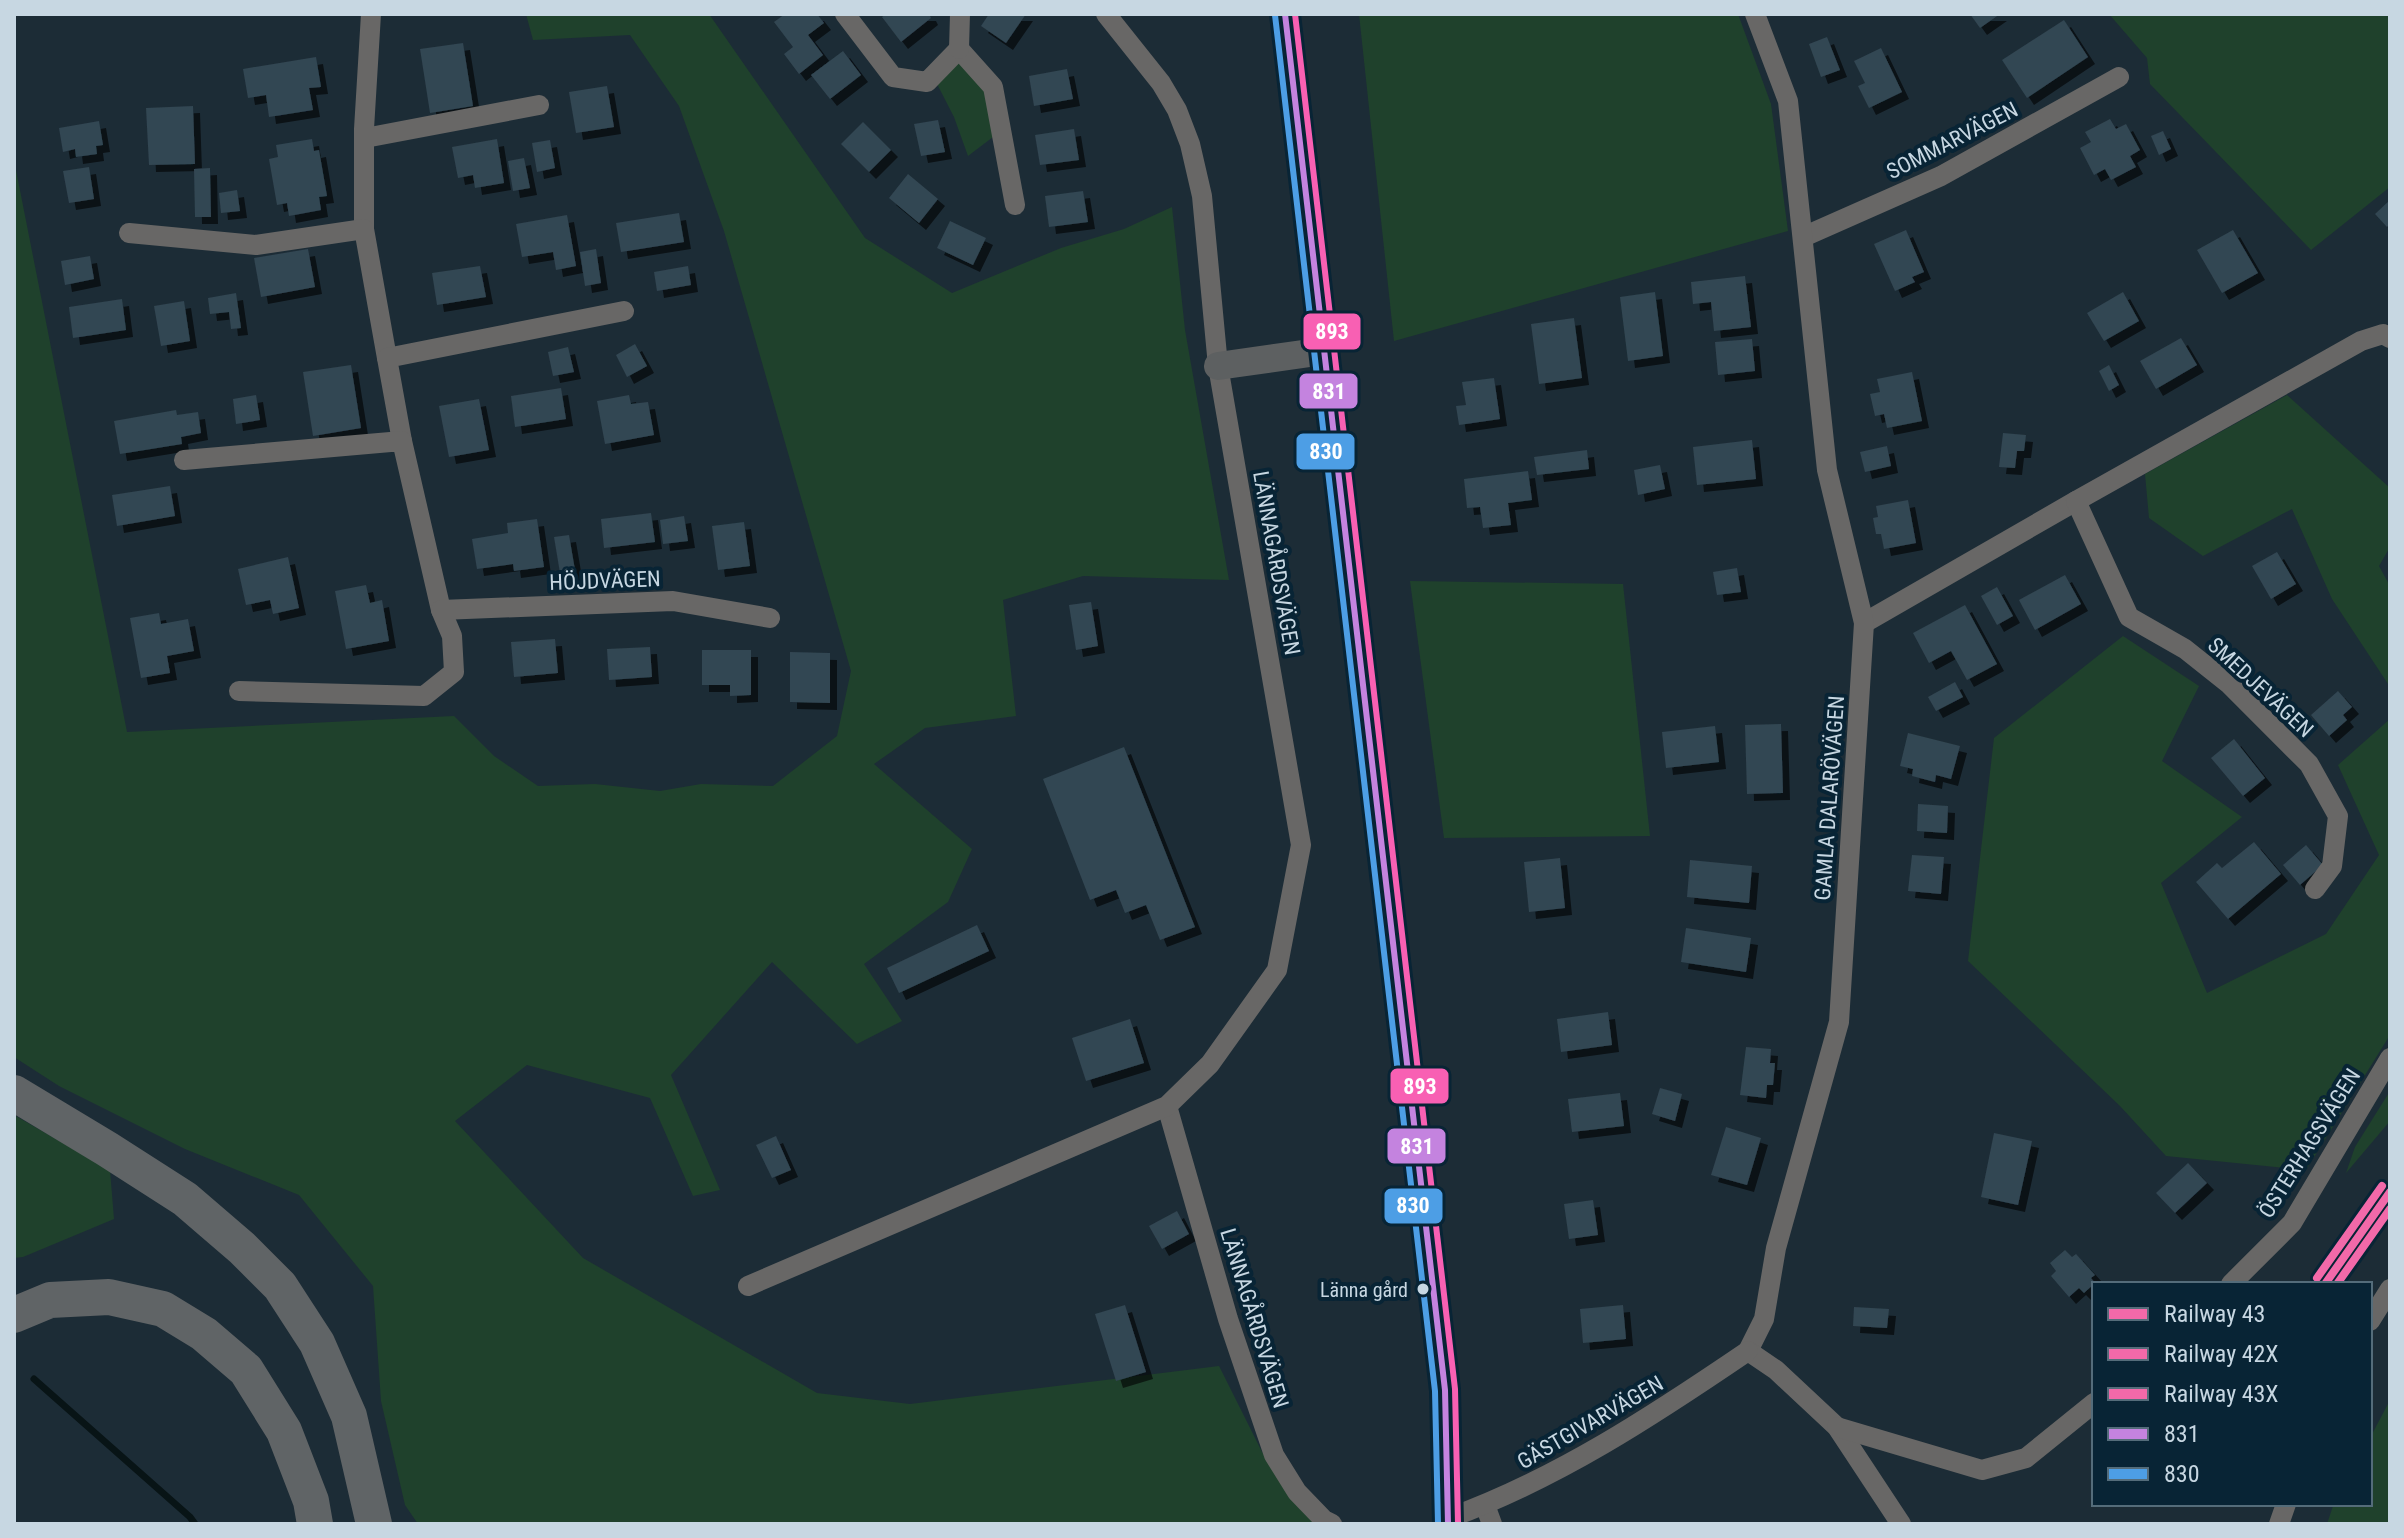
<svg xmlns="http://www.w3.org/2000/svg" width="2404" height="1538" font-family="'Roboto Condensed',sans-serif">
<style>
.green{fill:#1f412c}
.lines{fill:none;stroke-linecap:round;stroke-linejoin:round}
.stream{stroke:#081416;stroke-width:7}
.building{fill:#324652;filter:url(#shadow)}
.street{stroke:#686766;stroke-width:20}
.secondary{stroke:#5d6061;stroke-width:28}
.highway{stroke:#606466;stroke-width:36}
.bus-1-casing{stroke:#082435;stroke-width:12}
.bus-2-casing{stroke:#082435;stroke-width:12}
.bus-3-casing{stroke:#082435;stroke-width:12}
.bus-1{stroke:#c483df;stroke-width:6}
.bus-2{stroke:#4d9ee5;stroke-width:6}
.bus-3{stroke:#f860b3;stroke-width:6}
.rail-1-casing{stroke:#082435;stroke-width:14}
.rail-2-casing{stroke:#082435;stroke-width:14}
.rail-3-casing{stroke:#082435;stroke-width:14}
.rail-1{stroke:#f269a9;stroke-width:8}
.rail-2{stroke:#f269a9;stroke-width:8}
.rail-3{stroke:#f269a9;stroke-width:8}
.bus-dot{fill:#c7d7e2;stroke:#082435;stroke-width:3}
.labels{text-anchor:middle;stroke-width:8;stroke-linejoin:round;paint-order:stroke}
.bus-label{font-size:20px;fill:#c7d7e2;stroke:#082435;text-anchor:end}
.street-label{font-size:22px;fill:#c7d7e2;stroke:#082435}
.line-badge{stroke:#082435;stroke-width:3}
.badge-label{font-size:22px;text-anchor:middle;font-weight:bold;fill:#fff}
</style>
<defs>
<filter id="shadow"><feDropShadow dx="7" dy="7" stdDeviation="0" flood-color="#0009"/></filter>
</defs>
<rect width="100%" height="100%" fill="#1c2c36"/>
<!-- green -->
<g class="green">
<path d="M 526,14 L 709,14 L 865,238 L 952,293 L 1061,248 L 1124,229 L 1172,207 L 1185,330 L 1229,580 L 1083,576 L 1003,600 L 1016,716 L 925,728 L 874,764 L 972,849 L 948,902 L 864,964 L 902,1021 L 857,1044 L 772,962 L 671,1075 L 720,1190 L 693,1196 L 650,1098 L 527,1065 L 455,1121 L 583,1258 L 817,1393 L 910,1404 L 1219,1366 L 1262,1452 L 1315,1524 L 418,1524 L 405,1505 L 381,1401 L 373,1286 L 299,1195 L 185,1149 L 59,1086 L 14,1057 L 14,160 L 127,732 L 454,716 L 494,756 L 538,786 L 595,784 L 660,791 L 701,784 L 773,786 L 837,736 L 851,671 L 724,231 L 679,106 L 630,35 L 533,40 Z"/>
<path d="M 1359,14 L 1738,14 L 1771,104 L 1788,231 L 1394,341 Z"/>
<path d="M 2109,14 L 2390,14 L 2390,187 L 2311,250 L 2150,84 L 2147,58 Z"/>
<path d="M 959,60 L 986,90 L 993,137 L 968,156 L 954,117 L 936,82 Z"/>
<path d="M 2287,395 L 2390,488 L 2390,547 L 2379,566 L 2390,586 L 2390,687 L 2332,599 L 2292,509 L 2203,556 L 2149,518 L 2145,474 Z"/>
<path d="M 1410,581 L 1623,584 L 1650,836 L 1444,838 Z"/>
<path d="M 2123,636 L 2199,686 L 2162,761 L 2242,817 L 2161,883 L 2207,993 L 2326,934 L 2379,855 L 2338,765 L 2390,719 L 2390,1035 L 2306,1170 L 2166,1156 L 2120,1106 L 1968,961 L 1994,738 Z"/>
<path d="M 2390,1091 L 2390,1121 L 2346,1173 L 2355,1147 Z"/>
<path d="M 14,1115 L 110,1170 L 114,1219 L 23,1257 L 14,1258 Z"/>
<path d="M 2390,1400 L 2390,1524 L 2327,1524 L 2333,1506 L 2338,1504 L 2370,1504 L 2370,1438 Z"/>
</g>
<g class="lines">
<!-- stream -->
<path class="stream" d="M 34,1379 L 190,1517 L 195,1524"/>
</g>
<!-- building -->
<g class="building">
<path d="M 785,14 L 817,14 L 824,23 L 808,35 L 823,55 L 799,74 L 784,54 L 793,47 L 774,22 Z"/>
<path d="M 886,14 L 929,14 L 931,18 L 901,42 L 882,17 Z"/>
<path d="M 989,14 L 1026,14 L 1006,43 L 981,26 Z"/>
<path d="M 1970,14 L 2000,14 L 1980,28 Z"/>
<path d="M 2064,20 L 2088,57 L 2027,98 L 2002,60 Z"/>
<path d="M 1827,37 L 1840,70 L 1821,77 L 1809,44 Z"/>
<path d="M 463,43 L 473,106 L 430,113 L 420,49 Z"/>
<path d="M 1881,48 L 1902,92 L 1869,108 L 1858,86 L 1865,83 L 1854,61 Z"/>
<path d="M 843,51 L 861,75 L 830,99 L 811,75 Z"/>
<path d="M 316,57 L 321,87 L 309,88 L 313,110 L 269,117 L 266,95 L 248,98 L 243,69 Z"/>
<path d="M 1067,69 L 1073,99 L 1034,106 L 1029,76 Z"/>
<path d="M 607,86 L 614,127 L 576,133 L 569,92 Z"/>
<path d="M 193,106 L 195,164 L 149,165 L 146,108 Z"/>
<path d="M 2110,119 L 2116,129 L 2126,124 L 2140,150 L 2130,156 L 2136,167 L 2111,180 L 2105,169 L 2094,175 L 2080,148 L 2091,142 L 2085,132 Z"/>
<path d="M 938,120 L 945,152 L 921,156 L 914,124 Z"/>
<path d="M 99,121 L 103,145 L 96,146 L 97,154 L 76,157 L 75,149 L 63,152 L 59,128 Z"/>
<path d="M 863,122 L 891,150 L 869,172 L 841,144 Z"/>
<path d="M 1074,129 L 1079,160 L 1040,165 L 1035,135 Z"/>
<path d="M 2163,131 L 2171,149 L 2159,155 L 2151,136 Z"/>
<path d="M 312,139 L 314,151 L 319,150 L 327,196 L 319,197 L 321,210 L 289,216 L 287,203 L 277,205 L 269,159 L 278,157 L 276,145 Z"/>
<path d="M 497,139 L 504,183 L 475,188 L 473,175 L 458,178 L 452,147 Z"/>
<path d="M 550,140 L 555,168 L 537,172 L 532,143 Z"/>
<path d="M 524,158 L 530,188 L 513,191 L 508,161 Z"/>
<path d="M 89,167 L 94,199 L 69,203 L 63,171 Z"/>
<path d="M 210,168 L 211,217 L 195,217 L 194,169 Z"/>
<path d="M 908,174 L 938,199 L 919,223 L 889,198 Z"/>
<path d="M 237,190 L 240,211 L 221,213 L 219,193 Z"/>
<path d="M 1083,191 L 1088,222 L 1049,227 L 1045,196 Z"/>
<path d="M 2390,200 L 2390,224 L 2387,227 L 2375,214 Z"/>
<path d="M 679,213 L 684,242 L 621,252 L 616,223 Z"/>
<path d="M 567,215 L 576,266 L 556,270 L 553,252 L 522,257 L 516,224 Z"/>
<path d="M 950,221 L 986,238 L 973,265 L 937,248 Z"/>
<path d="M 1906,230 L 1924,272 L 1912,277 L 1915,282 L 1895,291 L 1874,244 Z"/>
<path d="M 2233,230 L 2258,273 L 2222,293 L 2197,250 Z"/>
<path d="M 308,249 L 315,287 L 261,297 L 254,258 Z"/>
<path d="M 596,249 L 601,283 L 585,286 L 580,252 Z"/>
<path d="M 90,256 L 94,279 L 65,285 L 61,261 Z"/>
<path d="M 480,266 L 486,297 L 437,305 L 432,273 Z"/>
<path d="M 688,266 L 691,285 L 657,291 L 654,272 Z"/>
<path d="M 1745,276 L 1751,327 L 1714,331 L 1711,302 L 1693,304 L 1691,282 Z"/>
<path d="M 1655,292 L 1663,356 L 1628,361 L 1620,297 Z"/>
<path d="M 2123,292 L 2139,321 L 2104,341 L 2087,313 Z"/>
<path d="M 236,293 L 241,328 L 231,329 L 229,312 L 210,314 L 208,298 Z"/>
<path d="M 122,299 L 126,330 L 73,338 L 69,307 Z"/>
<path d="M 184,301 L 190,341 L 161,346 L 154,306 Z"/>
<path d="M 1574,318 L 1582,378 L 1539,384 L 1531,324 Z"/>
<path d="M 2181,338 L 2197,365 L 2156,389 L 2140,361 Z"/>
<path d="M 1752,339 L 1755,371 L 1718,375 L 1715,342 Z"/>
<path d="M 635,344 L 647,366 L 627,377 L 616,355 Z"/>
<path d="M 568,347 L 574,372 L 553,376 L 548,352 Z"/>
<path d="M 351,365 L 361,428 L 313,436 L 303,372 Z"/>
<path d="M 2109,365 L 2119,385 L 2109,391 L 2099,371 Z"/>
<path d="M 1912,372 L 1922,421 L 1887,428 L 1884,414 L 1875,416 L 1870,394 L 1880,392 L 1877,379 Z"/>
<path d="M 1494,378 L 1500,419 L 1459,425 L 1456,406 L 1466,405 L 1462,382 Z"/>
<path d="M 561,388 L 566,419 L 515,427 L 511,396 Z"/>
<path d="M 256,395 L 260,420 L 236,424 L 233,399 Z"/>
<path d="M 629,395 L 631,404 L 648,402 L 654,435 L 605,444 L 597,401 Z"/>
<path d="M 479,399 L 489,450 L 449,457 L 439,406 Z"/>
<path d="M 176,410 L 177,415 L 198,412 L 201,433 L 181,437 L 182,444 L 120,454 L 114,421 Z"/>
<path d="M 2003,433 L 2026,435 L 2024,451 L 2017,451 L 2015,468 L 1999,467 Z"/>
<path d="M 1752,440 L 1756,479 L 1697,485 L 1693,447 Z"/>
<path d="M 1887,446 L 1891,466 L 1865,472 L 1860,452 Z"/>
<path d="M 1587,450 L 1589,469 L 1537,475 L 1534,457 Z"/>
<path d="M 1660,465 L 1665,489 L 1638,495 L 1634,470 Z"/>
<path d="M 1528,471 L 1532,500 L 1508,503 L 1511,525 L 1483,528 L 1480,507 L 1467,508 L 1464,479 Z"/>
<path d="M 170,486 L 175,516 L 117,526 L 112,495 Z"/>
<path d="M 1908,500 L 1916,543 L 1884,549 L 1881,534 L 1876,534 L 1873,518 L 1878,517 L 1876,506 Z"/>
<path d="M 651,513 L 655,542 L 604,548 L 601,519 Z"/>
<path d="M 684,516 L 688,541 L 663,544 L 660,520 Z"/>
<path d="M 537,519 L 544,567 L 514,571 L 513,564 L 477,569 L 472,539 L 508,533 L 507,523 Z"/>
<path d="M 744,522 L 750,566 L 718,570 L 712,526 Z"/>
<path d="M 569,535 L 576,576 L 561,579 L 554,537 Z"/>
<path d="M 2277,552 L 2296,584 L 2271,599 L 2252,566 Z"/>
<path d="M 288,557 L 299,608 L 273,614 L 270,600 L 246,605 L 238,569 Z"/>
<path d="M 1737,568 L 1741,592 L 1717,595 L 1713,572 Z"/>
<path d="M 2065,575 L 2081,604 L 2035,630 L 2019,600 Z"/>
<path d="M 366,585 L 370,603 L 382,600 L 389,641 L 346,649 L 335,591 Z"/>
<path d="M 1997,587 L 2013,616 L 1997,625 L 1981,596 Z"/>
<path d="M 1091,602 L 1098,646 L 1076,650 L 1069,605 Z"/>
<path d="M 1965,605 L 1997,664 L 1967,680 L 1951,651 L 1929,663 L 1913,633 Z"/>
<path d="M 159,613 L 161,624 L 188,619 L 194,651 L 167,656 L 170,673 L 141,678 L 130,618 Z"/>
<path d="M 555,639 L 558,673 L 514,677 L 511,642 Z"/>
<path d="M 650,647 L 652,677 L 609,680 L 607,649 Z"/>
<path d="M 702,650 L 751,650 L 751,695 L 730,696 L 730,685 L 702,685 Z"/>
<path d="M 790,652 L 830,653 L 830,703 L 790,702 Z"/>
<path d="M 1955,682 L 1963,697 L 1936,711 L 1928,697 Z"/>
<path d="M 2338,691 L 2352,707 L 2343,715 L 2347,720 L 2329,736 L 2311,715 Z"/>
<path d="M 1781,724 L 1783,793 L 1747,794 L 1745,725 Z"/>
<path d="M 1715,726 L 1719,762 L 1666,768 L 1662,732 Z"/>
<path d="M 1908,733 L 1960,746 L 1951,779 L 1936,775 L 1935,782 L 1912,776 L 1913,769 L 1900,766 Z"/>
<path d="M 2234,739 L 2265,778 L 2243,796 L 2211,758 Z"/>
<path d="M 1124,747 L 1195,927 L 1160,940 L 1146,905 L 1125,913 L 1116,890 L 1090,900 L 1043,779 Z"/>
<path d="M 1918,804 L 1948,806 L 1947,833 L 1917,831 Z"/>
<path d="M 2254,842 L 2281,874 L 2228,919 L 2196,882 L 2217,863 L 2222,868 Z"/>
<path d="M 2306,845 L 2323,865 L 2300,885 L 2283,865 Z"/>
<path d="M 1912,855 L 1944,857 L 1941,894 L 1908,891 Z"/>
<path d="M 1560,858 L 1565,908 L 1529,912 L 1524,862 Z"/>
<path d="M 1690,860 L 1752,866 L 1749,903 L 1687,897 Z"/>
<path d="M 977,925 L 989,951 L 899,993 L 887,968 Z"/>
<path d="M 1686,928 L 1751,938 L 1746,972 L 1681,962 Z"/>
<path d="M 1608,1012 L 1612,1045 L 1561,1052 L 1557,1019 Z"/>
<path d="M 1130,1019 L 1144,1063 L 1086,1081 L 1072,1038 Z"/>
<path d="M 1746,1047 L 1771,1049 L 1770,1063 L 1775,1063 L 1773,1085 L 1767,1085 L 1766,1098 L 1740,1095 Z"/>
<path d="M 1660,1088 L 1682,1094 L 1675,1121 L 1652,1114 Z"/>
<path d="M 1620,1093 L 1624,1126 L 1572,1132 L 1568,1099 Z"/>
<path d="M 1726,1127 L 1761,1138 L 1747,1185 L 1711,1175 Z"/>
<path d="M 1994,1133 L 2032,1141 L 2018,1205 L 1981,1197 Z"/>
<path d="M 776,1136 L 791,1170 L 772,1178 L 756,1145 Z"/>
<path d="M 2188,1163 L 2207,1183 L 2175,1213 L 2156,1193 Z"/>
<path d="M 1593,1200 L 1598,1235 L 1569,1239 L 1564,1204 Z"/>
<path d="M 1177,1211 L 1189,1234 L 1162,1249 L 1149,1226 Z"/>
<path d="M 2065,1250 L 2072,1257 L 2076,1254 L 2095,1275 L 2091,1278 L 2095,1283 L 2084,1293 L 2079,1288 L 2069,1297 L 2051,1276 L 2056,1271 L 2050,1263 Z"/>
<path d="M 1125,1305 L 1146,1372 L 1116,1381 L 1095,1314 Z"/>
<path d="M 1623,1305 L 1626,1339 L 1583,1343 L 1580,1309 Z"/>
<path d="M 1854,1307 L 1889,1309 L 1887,1328 L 1853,1326 Z"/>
</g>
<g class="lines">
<!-- street -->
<g class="street">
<path d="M 845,14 L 893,77 L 927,82 L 959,49 L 993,87 L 1015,205"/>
<path d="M 959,49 L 960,14"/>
<path d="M 365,138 L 539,105"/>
<path d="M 364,229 L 364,129 L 371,14"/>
<path d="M 129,233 L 256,245 L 364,229 L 387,358"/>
<path d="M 1803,237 L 1941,176 L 2119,77"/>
<path d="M 402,441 L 387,358 L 624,311"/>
<path d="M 184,460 L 402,441 L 441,610"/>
<path d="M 1864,623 L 2076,501"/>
<path d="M 239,691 L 424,696 L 454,672 L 452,636 L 441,610 L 673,601 L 770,618"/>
<path d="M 2315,889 L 2332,866 L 2338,816 L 2309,764 L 2229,684 L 2185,649 L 2129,617 L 2076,501 L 2361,341 L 2383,334 L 2390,338"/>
<path d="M 1167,1106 L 1228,1319 L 1274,1455 L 1297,1492 L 1324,1520 L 1332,1524"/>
<path d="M 2231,1284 L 2292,1223 L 2390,1058"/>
<path d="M 748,1286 L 1167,1106 L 1210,1064 L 1277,970 L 1301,845 L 1218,366 L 1202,196 L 1190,144 L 1177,110 L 1161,83 L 1106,14"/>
<path d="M 2370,1321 L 2390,1289"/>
<path d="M 1748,1351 L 1764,1319 L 1776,1248 L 1839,1022 L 1864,623 L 1827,470 L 1788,101 L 1755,14"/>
<path d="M 1748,1351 L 1776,1370 L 1837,1427 L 1901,1524"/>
<path d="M 1837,1427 L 1982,1470 L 2026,1458 L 2094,1403"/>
<path d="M 1485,1505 L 1492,1524"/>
<path d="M 1449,1518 C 1557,1479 1654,1415 1748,1351"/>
<path d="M 2279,1524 L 2286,1504"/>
</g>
<!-- secondary -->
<g class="secondary">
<path d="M 1285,14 L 1445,1390 L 1448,1524"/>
<path d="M 1218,366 L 1324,351"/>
</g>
<!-- highway -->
<g class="highway">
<path d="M 14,1093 L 107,1149 L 185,1199 L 242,1248 L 280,1286 L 317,1343 L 349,1416 L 374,1524"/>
<path d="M 14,1315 L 50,1300 L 109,1297 L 163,1309 L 204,1334 L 246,1370 L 284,1431 L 311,1501 L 315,1524"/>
</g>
<defs>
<path id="bus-1" d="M 1285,14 L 1445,1390 L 1448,1524"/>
<path id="bus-2" d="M 1275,15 L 1435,1391 L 1438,1524"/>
<path id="bus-3" d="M 1295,14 L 1455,1389 L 1458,1524"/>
</defs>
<!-- bus-1 casing -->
<use href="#bus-1" class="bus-1-casing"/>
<!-- bus-2 casing -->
<use href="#bus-2" class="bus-2-casing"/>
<!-- bus-3 casing -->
<use href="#bus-3" class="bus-3-casing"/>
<!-- bus-1 -->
<use href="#bus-1" class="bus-1"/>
<!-- bus-2 -->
<use href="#bus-2" class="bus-2"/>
<!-- bus-3 -->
<use href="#bus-3" class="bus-3"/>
<defs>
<path id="rail-1" d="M 2325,1284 L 2390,1192"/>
<path id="rail-2" d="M 2337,1284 L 2390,1209"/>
<path id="rail-3" d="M 2317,1278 L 2382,1186"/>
</defs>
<!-- rail-1 casing -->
<use href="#rail-1" class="rail-1-casing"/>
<!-- rail-2 casing -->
<use href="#rail-2" class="rail-2-casing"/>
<!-- rail-3 casing -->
<use href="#rail-3" class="rail-3-casing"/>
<!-- rail-1 -->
<use href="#rail-1" class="rail-1"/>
<!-- rail-2 -->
<use href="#rail-2" class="rail-2"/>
<!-- rail-3 -->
<use href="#rail-3" class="rail-3"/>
</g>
<!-- markers -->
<circle class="bus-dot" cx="1423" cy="1289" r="7"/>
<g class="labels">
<!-- bus labels -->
<g class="bus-label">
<text x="1408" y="1297">Länna gård</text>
</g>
<!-- street labels -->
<g class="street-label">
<text transform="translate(1952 140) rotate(-27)" y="8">SOMMARVÄGEN</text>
<text transform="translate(1277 563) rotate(80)" y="8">LÄNNAGÅRDSVÄGEN</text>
<text transform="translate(605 580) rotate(-2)" y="8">HÖJDVÄGEN</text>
<text transform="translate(2261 687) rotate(43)" y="8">SMEDJEVÄGEN</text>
<text transform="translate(1829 798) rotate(-86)" y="8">GAMLA DALARÖVÄGEN</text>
<text transform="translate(2309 1143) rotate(-58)" y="8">ÖSTERHAGSVÄGEN</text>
<text transform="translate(1255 1318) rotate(73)" y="8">LÄNNAGÅRDSVÄGEN</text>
<text transform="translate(1590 1422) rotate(-30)" y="8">GÄSTGIVARVÄGEN</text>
</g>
</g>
<g class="line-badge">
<rect x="1302" y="312" width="60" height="39" rx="8" fill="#f860b3"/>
<rect x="1298" y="372" width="61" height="38" rx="8" fill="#c483df"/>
<rect x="1295" y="432" width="61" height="39" rx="8" fill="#4d9ee5"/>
<rect x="1389" y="1067" width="61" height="38" rx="8" fill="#f860b3"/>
<rect x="1386" y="1127" width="61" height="38" rx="8" fill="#c483df"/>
<rect x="1383" y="1187" width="61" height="38" rx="8" fill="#4d9ee5"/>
</g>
<g class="badge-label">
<text x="1332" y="339">893</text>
<text x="1329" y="399">831</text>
<text x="1326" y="459">830</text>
<text x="1420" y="1094">893</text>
<text x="1417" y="1154">831</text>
<text x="1413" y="1213">830</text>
</g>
<!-- border -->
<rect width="2404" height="1538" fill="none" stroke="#c7d7e2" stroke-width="32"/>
<!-- legend -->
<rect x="2092" y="1282" width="280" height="224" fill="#082435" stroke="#546c7a" stroke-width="2"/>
<rect x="2108" y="1308" width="40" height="12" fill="#f269a9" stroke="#546c7a" stroke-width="2"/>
<text x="2164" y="1322" font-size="24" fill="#c7d7e2">Railway 43</text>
<rect x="2108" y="1348" width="40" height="12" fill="#f269a9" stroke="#546c7a" stroke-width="2"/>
<text x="2164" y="1362" font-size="24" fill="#c7d7e2">Railway 42X</text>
<rect x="2108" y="1388" width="40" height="12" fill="#f269a9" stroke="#546c7a" stroke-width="2"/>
<text x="2164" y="1402" font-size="24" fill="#c7d7e2">Railway 43X</text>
<rect x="2108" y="1428" width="40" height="12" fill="#c483df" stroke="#546c7a" stroke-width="2"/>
<text x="2164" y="1442" font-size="24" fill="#c7d7e2">831</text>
<rect x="2108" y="1468" width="40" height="12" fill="#4d9ee5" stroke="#546c7a" stroke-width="2"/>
<text x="2164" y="1482" font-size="24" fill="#c7d7e2">830</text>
</svg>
